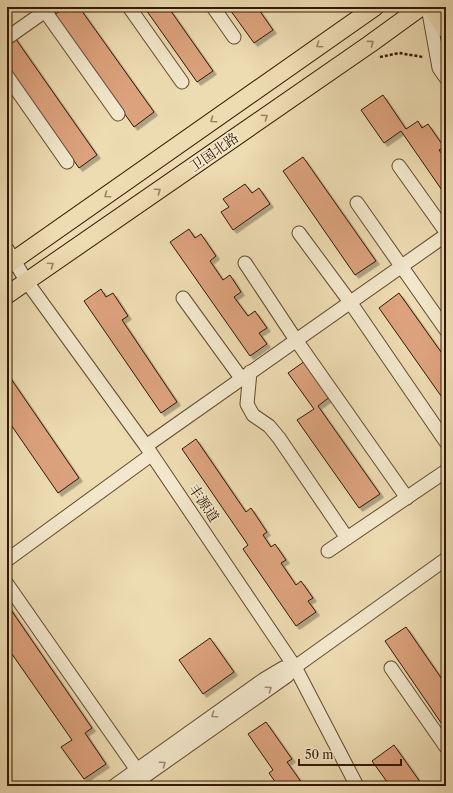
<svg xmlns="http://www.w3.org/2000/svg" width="453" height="793" font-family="'Libre Caslon Text','Noto Serif SC',serif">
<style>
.building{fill:#dca27d;stroke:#331802;filter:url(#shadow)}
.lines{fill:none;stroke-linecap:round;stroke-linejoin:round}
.minor-casing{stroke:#62492e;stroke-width:15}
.major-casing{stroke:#331802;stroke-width:19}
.path{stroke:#331802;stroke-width:2.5;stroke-dasharray:3 2;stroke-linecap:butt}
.minor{stroke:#f3e8cd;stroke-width:13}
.major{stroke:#eddbb2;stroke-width:17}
.oneway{stroke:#998363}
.oneway2{stroke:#9d8a72}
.labels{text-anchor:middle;stroke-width:3.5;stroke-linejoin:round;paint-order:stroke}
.street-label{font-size:14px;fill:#331802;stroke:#f3e8cd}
</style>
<defs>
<filter id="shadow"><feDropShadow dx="3.5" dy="3.5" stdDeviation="0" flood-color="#0004"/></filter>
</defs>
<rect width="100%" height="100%" fill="#eddbb2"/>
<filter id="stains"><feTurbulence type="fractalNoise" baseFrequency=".005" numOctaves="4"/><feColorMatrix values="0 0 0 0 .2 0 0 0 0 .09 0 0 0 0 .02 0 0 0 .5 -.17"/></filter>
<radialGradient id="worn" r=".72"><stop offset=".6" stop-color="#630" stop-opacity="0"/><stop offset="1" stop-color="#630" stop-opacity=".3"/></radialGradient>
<!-- building -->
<g class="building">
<path d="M 66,7 L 79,7 L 154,112 L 134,127 L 54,15 Z"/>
<path d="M 144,7 L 168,7 L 213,71 L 197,82 Z"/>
<path d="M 228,7 L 257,7 L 273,30 L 254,43 Z"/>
<path d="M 13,35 L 97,155 L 79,168 L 7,66 L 7,39 Z"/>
<path d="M 383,95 L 406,129 L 418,121 L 422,128 L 428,124 L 444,147 L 439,150 L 446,160 L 446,196 L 401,131 L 384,143 L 361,110 Z"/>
<path d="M 303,157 L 376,261 L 355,275 L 283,171 Z"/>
<path d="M 245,184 L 252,193 L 259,188 L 270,204 L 233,230 L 221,212 L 229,207 L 223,199 Z"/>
<path d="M 189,229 L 195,238 L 201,234 L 216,256 L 210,261 L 223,280 L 230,275 L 241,292 L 234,297 L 248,316 L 255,311 L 267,328 L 259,333 L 267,344 L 250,356 L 170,242 Z"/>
<path d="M 101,289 L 106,297 L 113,293 L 128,316 L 122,320 L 177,402 L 161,413 L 84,301 Z"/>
<path d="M 399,293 L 446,359 L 446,403 L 379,308 Z"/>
<path d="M 305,361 L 331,396 L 318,406 L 380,494 L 359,508 L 297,420 L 314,409 L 288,373 Z"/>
<path d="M 7,373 L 79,478 L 58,493 L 7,419 Z"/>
<path d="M 196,439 L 246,512 L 251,508 L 267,532 L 263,535 L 271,547 L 275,544 L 286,560 L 281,563 L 296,585 L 301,581 L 313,598 L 308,601 L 316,612 L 296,626 L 243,549 L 248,545 L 182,449 Z"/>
<path d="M 7,604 L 92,728 L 85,733 L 106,764 L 84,779 L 61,747 L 72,740 L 7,647 Z"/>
<path d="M 406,627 L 446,685 L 446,730 L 385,641 Z"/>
<path d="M 210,638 L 234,672 L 203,694 L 179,660 Z"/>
<path d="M 266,722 L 292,759 L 287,762 L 304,786 L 278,786 L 269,773 L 273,770 L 248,734 Z"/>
<path d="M 394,745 L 423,786 L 390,786 L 372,761 Z"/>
</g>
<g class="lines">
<defs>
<g id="minor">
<path d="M 42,7 L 118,114"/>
<path d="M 129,7 L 182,82"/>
<path d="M 213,7 L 234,37"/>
<path d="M 428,7 L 439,68 L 446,78"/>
<path d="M 7,38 L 51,7"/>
<path d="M 7,76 L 67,162"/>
<path d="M 399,166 L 446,232"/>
<path d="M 357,203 L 446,330"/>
<path d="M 299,233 L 350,302 L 446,442"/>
<path d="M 7,249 L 27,282 L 146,446 L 295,667 L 357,786"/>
<path d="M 245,263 L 296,340 L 407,498"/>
<path d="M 183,298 L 241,378"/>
<path d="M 250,372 L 247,404 L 253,415 L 269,426 L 279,438 L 347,538"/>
<path d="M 146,446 L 446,235"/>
<path d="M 328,551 L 446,471"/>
<path d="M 7,560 L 151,455"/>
<path d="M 7,584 L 137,770"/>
<path d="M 295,667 L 446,559"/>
<path d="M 391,668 L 446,747"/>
<path d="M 114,786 L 263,680 L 283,668 L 295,667 L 287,676 L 131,786"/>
</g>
<g id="major">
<path d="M 430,7 L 446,30"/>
<path d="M 7,265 L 375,7"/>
<path d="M 7,295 L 370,44 L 421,7"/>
</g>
</defs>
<!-- minor casing -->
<use href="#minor" class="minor-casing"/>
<!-- major casing -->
<use href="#major" class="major-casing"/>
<!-- path -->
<path class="path" d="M 380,57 L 399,53 L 423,57"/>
<!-- minor -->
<use href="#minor" class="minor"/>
<!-- major -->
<use href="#major" class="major"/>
</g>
<!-- one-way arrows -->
<defs><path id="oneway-chevron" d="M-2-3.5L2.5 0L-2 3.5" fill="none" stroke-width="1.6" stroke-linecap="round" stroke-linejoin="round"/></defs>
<g class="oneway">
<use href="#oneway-chevron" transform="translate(371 43) rotate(-36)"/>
<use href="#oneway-chevron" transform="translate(319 45) rotate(145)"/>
<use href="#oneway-chevron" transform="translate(265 117) rotate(-35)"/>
<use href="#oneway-chevron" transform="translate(213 120) rotate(145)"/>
<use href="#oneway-chevron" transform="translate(158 191) rotate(-35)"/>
<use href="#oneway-chevron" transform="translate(107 195) rotate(145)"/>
<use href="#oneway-chevron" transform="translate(51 265) rotate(-35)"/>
</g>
<g class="oneway2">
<use href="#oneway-chevron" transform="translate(269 689) rotate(-35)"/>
<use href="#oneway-chevron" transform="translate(214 715) rotate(145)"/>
<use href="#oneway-chevron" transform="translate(163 764) rotate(-35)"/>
</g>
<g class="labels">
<!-- street labels -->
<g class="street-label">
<text transform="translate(214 152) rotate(-35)" y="5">卫国北路</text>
<text transform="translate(204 503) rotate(56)" y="5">丰源道</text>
</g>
</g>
<!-- margin -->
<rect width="453" height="793" fill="none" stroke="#eddbb2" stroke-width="24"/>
<rect x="8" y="8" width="437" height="777" fill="none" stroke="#331802" stroke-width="2"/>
<rect x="12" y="12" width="429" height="769" fill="none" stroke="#331802"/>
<!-- scale -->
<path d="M299 759v6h102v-6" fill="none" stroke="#331802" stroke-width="2"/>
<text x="305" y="759" font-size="12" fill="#331802" stroke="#f3e8cd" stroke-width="3" paint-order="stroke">50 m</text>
<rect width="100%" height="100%" filter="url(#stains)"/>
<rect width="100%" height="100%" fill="url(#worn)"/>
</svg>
